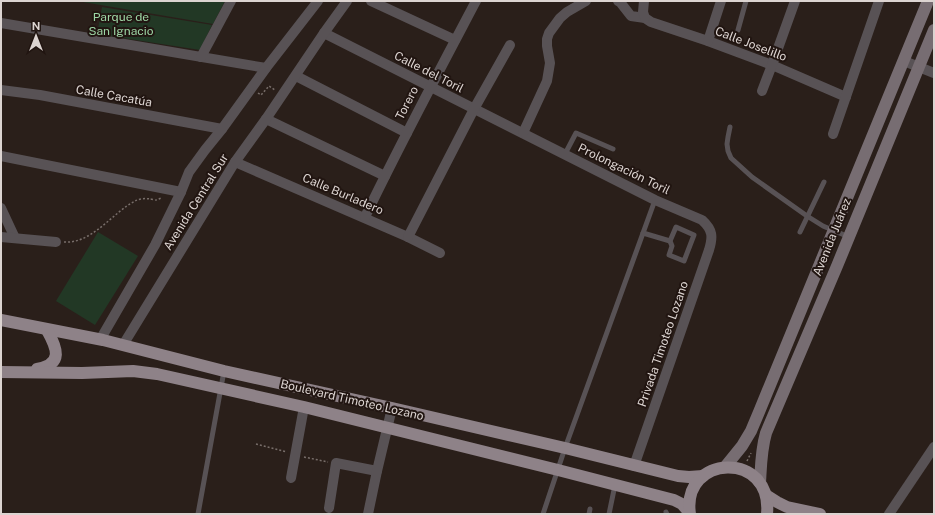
<svg xmlns="http://www.w3.org/2000/svg" width="935" height="515" font-family="'Public Sans',sans-serif">
<style>
.green{fill:#223825}
.lines{fill:none;stroke-linecap:round;stroke-linejoin:round}
.path{stroke:#786e6a;stroke-width:1.5;stroke-dasharray:2 2;stroke-linecap:butt}
.lane{stroke:#585255;stroke-width:5}
.street{stroke:#585255;stroke-width:10}
.secondary{stroke:#776d72;stroke-width:12}
.primary{stroke:#8e8288;stroke-width:12}
.labels{text-anchor:middle;stroke-width:4;stroke-linejoin:round;paint-order:stroke}
.park-label{font-size:12px;fill:#9dd6a5;stroke:#211511}
.street-label{font-size:12px;fill:#dcd4d1;stroke:#211511}
</style>
<rect width="100%" height="100%" fill="#2a1f1a"/>
<!-- green -->
<g class="green">
<path d="M 77,1 L 225,1 L 213,24 Z"/>
<path d="M 102,7 L 212,25 L 200,50 L 97,34 Z"/>
<path d="M 98,232 L 138,256 L 95,325 L 56,301 Z"/>
</g>
<g class="lines">
<!-- path -->
<g class="path">
<path d="M 258,93 L 261,95 L 269,86 L 275,90"/>
<path d="M 64,242 C 92,244 112,213 135,201 C 139,199 145,198 150,199 C 151,199 155,200 156,200 C 158,200 160,198 162,198"/>
<path d="M 256,444 L 287,452"/>
<path d="M 304,457 L 328,462"/>
<path d="M 747,461 L 751,453"/>
</g>
<!-- lane -->
<g class="lane">
<path d="M 738,30 L 746,1"/>
<path d="M 730,127 L 728,137 L 727,144 L 728,151 L 731,158 L 752,177 L 807,216 L 823,226 L 849,237"/>
<path d="M 565,154 L 576,133 L 613,149"/>
<path d="M 676,227 L 694,235 L 684,261 L 669,255 L 672,246 L 670,241 Z"/>
<path d="M 800,232 L 824,182"/>
<path d="M 643,233 L 670,241"/>
<path d="M 666,512 L 667,514"/>
<path d="M 198,514 L 224,371"/>
<path d="M 543,514 L 565,448 L 655,200"/>
<path d="M 589,514 L 590,509"/>
<path d="M 609,514 L 615,485"/>
</g>
<!-- street -->
<g class="street">
<path d="M 371,1 L 455,40"/>
<path d="M 618,1 L 620,2 L 631,16 L 645,18 L 651,22 L 708,41 L 772,65 L 846,97"/>
<path d="M 644,1 L 643,12 L 645,18"/>
<path d="M 1,23 L 266,68"/>
<path d="M 324,33 L 655,200 L 702,220 C 713,230 713,237 709,250 L 634,466"/>
<path d="M 708,41 L 721,1"/>
<path d="M 201,57 L 231,1"/>
<path d="M 904,61 L 934,73"/>
<path d="M 296,76 L 407,133"/>
<path d="M 1,90 L 40,95 L 222,129"/>
<path d="M 762,91 L 772,65 L 795,1"/>
<path d="M 266,119 L 385,176"/>
<path d="M 523,133 L 547,81 L 550,63 L 547,46 L 547,39 L 549,33 L 560,18 L 567,12 L 586,1"/>
<path d="M 833,134 L 879,1"/>
<path d="M 1,156 L 181,192"/>
<path d="M 235,162 L 408,237 L 440,253"/>
<path d="M 1,208 L 15,238"/>
<path d="M 365,217 C 400,144 438,73 476,1"/>
<path d="M 1,237 L 56,242"/>
<path d="M 408,237 L 474,109 L 510,45"/>
<path d="M 100,340 L 155,245 L 181,192 L 189,172 L 205,150 L 222,129 L 266,68 L 318,1"/>
<path d="M 123,345 L 235,162 L 266,119 L 324,33 L 347,1"/>
<path d="M 291,478 L 304,407"/>
<path d="M 329,508 L 336,463 L 377,471"/>
<path d="M 368,514 L 377,471 L 392,408"/>
<path d="M 889,514 L 934,447"/>
</g>
<!-- secondary -->
<g class="secondary">
<path d="M 725,467 L 742,446 L 751,431 L 759,412 L 928,1"/>
<path d="M 760,483 C 761,466 761,450 766,433 L 837,266 L 934,30"/>
</g>
<!-- primary -->
<g class="primary">
<path d="M 1,320 L 103,340 L 224,371 L 392,408 L 565,448 L 678,476 L 689,477 L 703,476"/>
<path d="M 37,369 C 64,364 57,348 47,330"/>
<path d="M 1,372 L 82,373 L 133,371 L 157,374 L 304,407 L 558,470 L 674,500 L 682,504 L 689,512"/>
<path d="M 766,495 L 777,502 L 787,507 L 820,514"/>
<path d="M 690,514 C 681,454 773,450 767,514"/>
</g>
</g>
<g class="labels">
<!-- park labels -->
<g class="park-label">
<text x="121" y="21">Parque de<tspan x="121" dy="14">San Ignacio</tspan></text>
</g>
<!-- street labels -->
<g class="street-label">
<text transform="translate(751 44) rotate(21)" y="4">Calle Joselillo</text>
<text transform="translate(429 72) rotate(27)" y="4">Calle del Toril</text>
<text transform="translate(114 96) rotate(10)" y="4">Calle Cacatúa</text>
<text transform="translate(407 103) rotate(-63)" y="4">Torero</text>
<text transform="translate(624 169) rotate(26)" y="4">Prolongación Toril</text>
<text transform="translate(343 194) rotate(23)" y="4">Calle Burladero</text>
<text transform="translate(196 202) rotate(-58)" y="4">Avenida Central Sur</text>
<text transform="translate(832 237) rotate(-68)" y="4">Avenida Juárez</text>
<text transform="translate(663 344) rotate(-71)" y="4">Privada Timoteo Lozano</text>
<text transform="translate(352 400) rotate(13)" y="4">Boulevard Timoteo Lozano</text>
</g>
</g>
<!-- border -->
<rect width="935" height="515" fill="none" stroke="#dcd4d1" stroke-width="4"/>
<!-- north arrow -->
<g transform="translate(36 36)" stroke="#211511" stroke-width="3" paint-order="stroke">
<path d="M0-3L7 15L0 10L-7 15Z" fill="#dcd4d1"/>
<text y="-6" font-size="11" font-weight="bold" text-anchor="middle" fill="#dcd4d1">N</text>
</g>
</svg>
